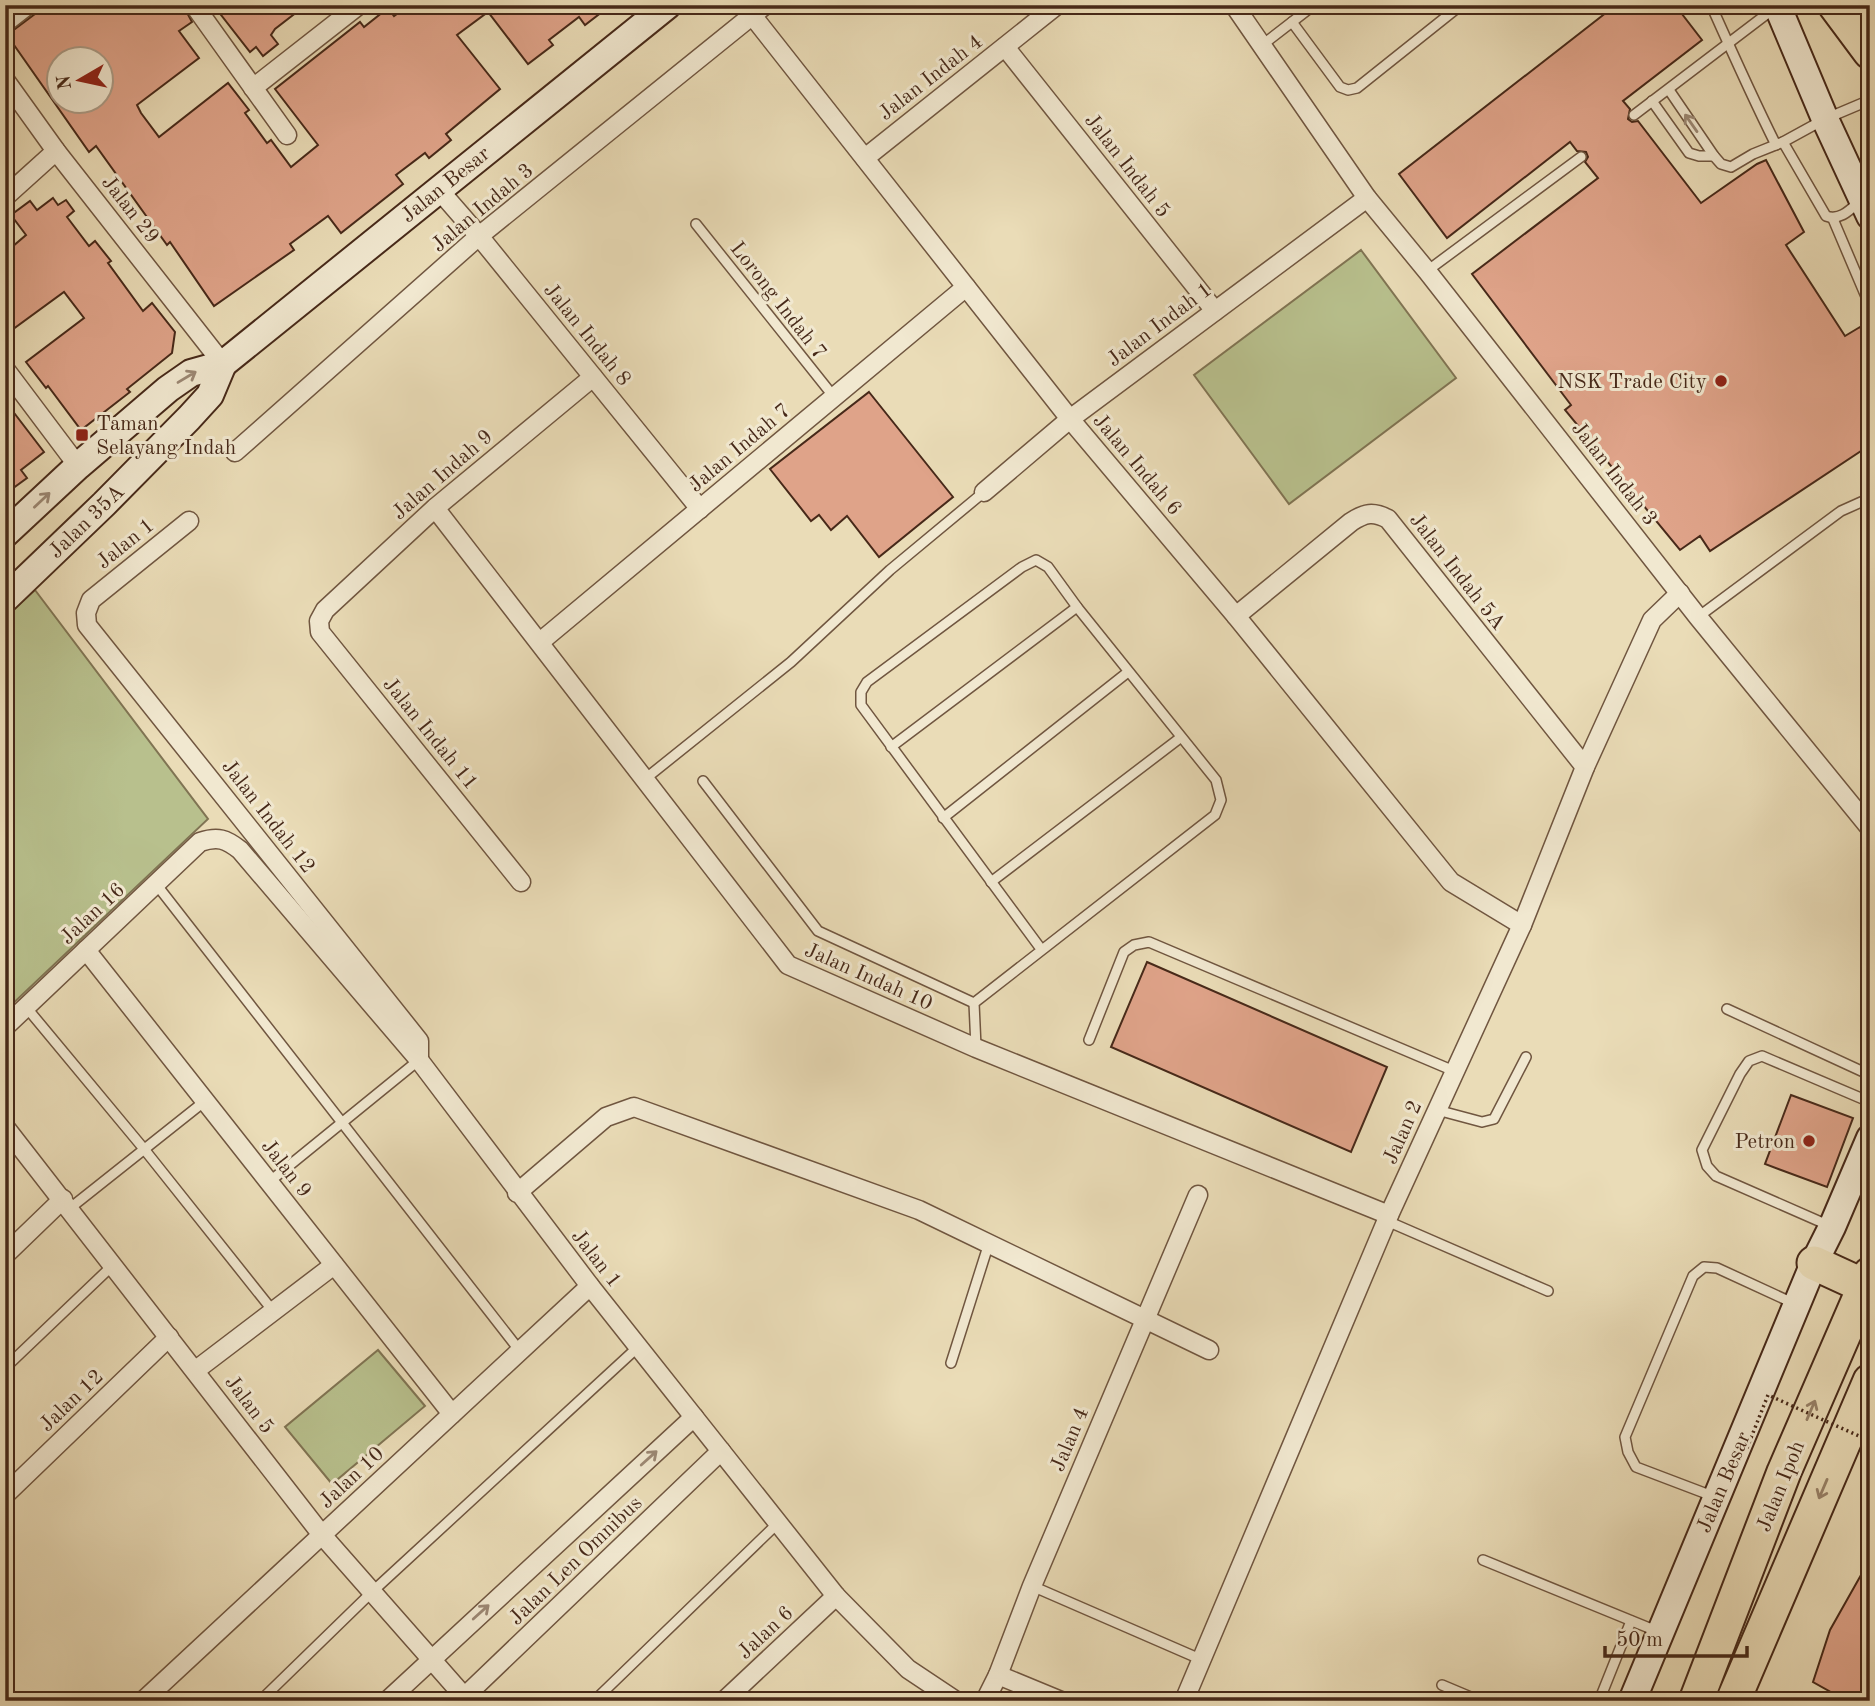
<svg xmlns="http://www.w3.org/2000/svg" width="1875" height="1706" font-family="'Old Standard TT',serif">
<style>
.green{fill:#b8c08d;stroke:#807453;stroke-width:2}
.building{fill:#dfa389;stroke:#472919;stroke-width:2;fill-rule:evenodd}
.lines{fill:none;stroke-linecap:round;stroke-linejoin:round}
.lane-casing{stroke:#705640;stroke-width:12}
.street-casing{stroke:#705640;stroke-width:21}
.secondary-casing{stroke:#472919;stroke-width:30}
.highway-casing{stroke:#472919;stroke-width:37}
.lane{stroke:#f1e8d0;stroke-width:9}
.street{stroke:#f1e8d0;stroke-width:18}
.secondary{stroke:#f1e8d0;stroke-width:26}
.highway{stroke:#eadcb7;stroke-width:33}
.path-bridge{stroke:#472919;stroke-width:3.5;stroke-dasharray:2 3.5;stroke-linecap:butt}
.oneway{stroke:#9c8874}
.oneway2{stroke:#988268}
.poi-dot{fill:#8f2418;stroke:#f1e8d0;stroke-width:2.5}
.labels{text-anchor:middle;stroke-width:6;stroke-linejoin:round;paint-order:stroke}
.street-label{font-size:21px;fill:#472919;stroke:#f1e8d0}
.poi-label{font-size:21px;fill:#472919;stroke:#f1e8d0;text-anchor:end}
</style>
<rect width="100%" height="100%" fill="#eadcb7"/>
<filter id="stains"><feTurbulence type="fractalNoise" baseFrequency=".00286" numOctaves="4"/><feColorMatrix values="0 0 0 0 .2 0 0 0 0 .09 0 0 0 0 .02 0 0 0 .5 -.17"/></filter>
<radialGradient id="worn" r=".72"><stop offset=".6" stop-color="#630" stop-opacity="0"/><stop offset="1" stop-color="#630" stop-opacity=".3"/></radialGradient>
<!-- green -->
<g class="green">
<path d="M 1361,250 L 1456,378 L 1289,504 L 1194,375 Z"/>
<path d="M 35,590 L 208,819 L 5,1011 L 5,617 Z"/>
<path d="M 378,1350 L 425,1406 L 332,1484 L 285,1427 Z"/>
</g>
<!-- building -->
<g class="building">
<path d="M 47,5 L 183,5 L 192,22 L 179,31 L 199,58 L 137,105 L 141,113 L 159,137 L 228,83 L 249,110 L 245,113 L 267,143 L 271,140 L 291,167 L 318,145 L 275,89 L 360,22 L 364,27 L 388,8 L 394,16 L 409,5 L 611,5 L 585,25 L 579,17 L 549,40 L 553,45 L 528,64 L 488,12 L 457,35 L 500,89 L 446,134 L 451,140 L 429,158 L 425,153 L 396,175 L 403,184 L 341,233 L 328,216 L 290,244 L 294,250 L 214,306 L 170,242 L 167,245 L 96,146 L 89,152 L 7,35 ZM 60,60 L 102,60 L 102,102 L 60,102 Z"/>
<path d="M 208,5 L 306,5 L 275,29 L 271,35 L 278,44 L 263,56 L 256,47 L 250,52 L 214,6 L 211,9 Z"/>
<path d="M 1616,5 L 1675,5 L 1702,40 L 1623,101 L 1630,109 L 1628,119 L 1632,122 L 1638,121 L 1701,203 L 1757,164 L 1766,160 L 1804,232 L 1786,245 L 1845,336 L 1860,327 L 1870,342 L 1870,360 L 1863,364 L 1870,374 L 1870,445 L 1710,551 L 1700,536 L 1680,550 L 1565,410 L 1571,405 L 1472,274 L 1598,178 L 1585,162 L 1588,157 L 1586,152 L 1577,151 L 1570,142 L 1447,238 L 1399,174 Z"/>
<path d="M 53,198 L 58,205 L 66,200 L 74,211 L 67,217 L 89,246 L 95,241 L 111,261 L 108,263 L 143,311 L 152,303 L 175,332 L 172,353 L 127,389 L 130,392 L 81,430 L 48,386 L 46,388 L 26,362 L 84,318 L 64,292 L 5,335 L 5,253 L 26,235 L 11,215 L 30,201 L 37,210 Z"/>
<path d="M 869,392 L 953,497 L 879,557 L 847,516 L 831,530 L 819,515 L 811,521 L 770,469 Z"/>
<path d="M 5,401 L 44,452 L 21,470 L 27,478 L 5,494 Z"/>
<path d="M 1147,962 L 1387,1067 L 1351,1152 L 1111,1047 Z"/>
<path d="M 1791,1095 L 1853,1118 L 1827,1187 L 1765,1164 Z"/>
<path d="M 1870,1559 L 1870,1701 L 1847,1701 L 1813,1682 L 1830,1630 Z"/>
</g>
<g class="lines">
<defs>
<g id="lane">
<path d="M 1711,5 C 1732,52 1753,99 1776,145"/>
<path d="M 1292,22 L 1340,87 L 1348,90 L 1357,88 L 1461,5"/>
<path d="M 1261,46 L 1314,5"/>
<path d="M 1669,90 L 1714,156 L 1721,164 L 1731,167 L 1753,154 L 1783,142 L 1825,119 L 1870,100"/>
<path d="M 1652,101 L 1689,153 L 1699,156 L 1714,156"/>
<path d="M 1634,115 L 1776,7"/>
<path d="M 1783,142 L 1826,216 C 1840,221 1850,210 1860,201"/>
<path d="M 1833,219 L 1870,306"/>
<path d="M 696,224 L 834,397"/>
<path d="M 1427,271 L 1581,157"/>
<path d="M 1698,617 L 1841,511 L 1870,498"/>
<path d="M 891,747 L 1077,607"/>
<path d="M 645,779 L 791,662 L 890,570 L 984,492"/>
<path d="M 703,781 L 818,931 L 974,1003"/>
<path d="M 943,818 L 1128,672"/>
<path d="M 991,882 L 1180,738"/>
<path d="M 156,884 L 520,1351"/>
<path d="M 26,1007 L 144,1149 L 273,1311"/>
<path d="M 1727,1009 L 1870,1075"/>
<path d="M 1089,1040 L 1124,952 L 1134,945 L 1149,942 L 1454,1071"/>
<path d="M 976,1047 L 974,1003 L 1215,815 L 1221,800 L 1216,780 L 1077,607 L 1048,567 L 1036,560 L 1022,567 L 867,682 L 861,692 L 861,705 L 1041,949"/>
<path d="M 1437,1110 L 1482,1122 L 1494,1119 L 1526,1057"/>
<path d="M 269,1182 L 419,1060"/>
<path d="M 69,1209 L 205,1101"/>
<path d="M 1387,1221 L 1548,1291"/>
<path d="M 1830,1226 L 1716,1176 L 1707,1166 L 1702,1150 L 1740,1074 L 1749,1061 L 1762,1056 L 1870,1102"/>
<path d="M 951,1363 L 989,1243"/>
<path d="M 5,1368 L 113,1265"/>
<path d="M 1715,1497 L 1636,1467 L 1628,1452 L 1625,1437 L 1693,1276 L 1704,1267 L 1717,1268 L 1793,1303"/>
<path d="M 1483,1560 L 1659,1632"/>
<path d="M 1032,1586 L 1200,1659"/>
<path d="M 1442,1685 L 1480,1701"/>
<path d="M 260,1701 L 372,1592 L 638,1347"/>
<path d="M 594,1701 L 778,1523"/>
<path d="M 1599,1701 L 1631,1621"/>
</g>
<g id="street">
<path d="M 194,5 L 287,135"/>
<path d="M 744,5 L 1070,419 L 1236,616 L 1451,882 L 1522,925"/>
<path d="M 1234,5 L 1367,198 L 1427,271 L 1698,617 L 1870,828"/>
<path d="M 5,23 L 28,5"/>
<path d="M 1005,47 L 1215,311"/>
<path d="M 5,80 L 56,151 L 223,364"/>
<path d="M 253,88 L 359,5"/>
<path d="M 865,158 L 1057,5"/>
<path d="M 439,190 L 479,236 L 700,509"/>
<path d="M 5,197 L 56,151"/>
<path d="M 5,369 L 78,466"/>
<path d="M 235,452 L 479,236 L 765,5"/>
<path d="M 984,492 L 1070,419 L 1367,198"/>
<path d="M 435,508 L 788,965 L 976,1048 L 1389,1215"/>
<path d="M 189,521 L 91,600 L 86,613 L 87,625 L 419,1041 L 419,1060"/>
<path d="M 1236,616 L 1351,522 C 1365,513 1373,511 1388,519 L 1585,767"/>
<path d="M 540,642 L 966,287"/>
<path d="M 521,882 L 320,632 L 319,621 L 325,610 L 435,508 L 593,377"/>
<path d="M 86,950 L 452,1414"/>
<path d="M 5,1027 L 200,842 C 218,836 226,839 240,850 L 419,1060 L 590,1286 L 836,1596 L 908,1669 L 956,1701"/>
<path d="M 5,1127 L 322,1535 L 468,1701"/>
<path d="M 517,1193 L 606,1117 L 634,1107 L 919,1210 L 1209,1350"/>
<path d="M 5,1255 L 63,1199"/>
<path d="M 196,1370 L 334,1265"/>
<path d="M 5,1495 L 169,1337"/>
<path d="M 998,1675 L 1061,1701"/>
<path d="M 143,1701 L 590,1286"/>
<path d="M 387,1701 L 694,1417"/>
<path d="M 460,1701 L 721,1451"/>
<path d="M 724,1701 L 836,1596"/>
<path d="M 985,1701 L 998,1675 L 1032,1586 L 1198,1195"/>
<path d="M 1184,1701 L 1389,1215 L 1522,925 L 1585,767 L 1652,620 L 1680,593"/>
</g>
<g id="secondary">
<path d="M 1777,5 L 1825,119 L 1870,216"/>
<path d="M 5,534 L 78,466 L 168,389 L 191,373 L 223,364 L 668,5"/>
<path d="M 5,599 L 104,504 L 189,418 L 210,395 L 223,364"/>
<path d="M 1632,1701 L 1814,1263 L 1832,1227 L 1870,1138"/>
</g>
<g id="highway">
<path d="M 1835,5 L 1870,52"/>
<path d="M 1814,1263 L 1864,1286"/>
<path d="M 1696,1701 L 1784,1472 L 1870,1274"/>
<path d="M 1733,1701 L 1870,1381"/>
</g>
</defs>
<!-- lane casing -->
<use href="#lane" class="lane-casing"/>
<!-- street casing -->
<use href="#street" class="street-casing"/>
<!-- secondary casing -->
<use href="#secondary" class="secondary-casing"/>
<!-- highway casing -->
<use href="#highway" class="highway-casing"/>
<!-- lane -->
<use href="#lane" class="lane"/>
<!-- street -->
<use href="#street" class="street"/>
<!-- secondary -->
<use href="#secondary" class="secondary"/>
<!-- highway -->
<use href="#highway" class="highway"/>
<!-- path-bridge -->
<path class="path-bridge" d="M 1747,1448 L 1768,1395 L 1870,1441"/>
</g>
<!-- one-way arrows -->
<defs><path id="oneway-shaft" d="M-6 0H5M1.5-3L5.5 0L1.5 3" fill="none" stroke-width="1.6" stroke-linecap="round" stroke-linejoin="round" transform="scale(1.75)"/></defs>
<g class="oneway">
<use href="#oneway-shaft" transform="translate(1691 123) rotate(-125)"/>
<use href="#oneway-shaft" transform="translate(187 377) rotate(-31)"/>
<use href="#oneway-shaft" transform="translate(42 500) rotate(-43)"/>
<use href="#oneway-shaft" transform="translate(649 1458) rotate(-42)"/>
<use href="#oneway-shaft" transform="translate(481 1612) rotate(-42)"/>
</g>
<g class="oneway2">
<use href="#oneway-shaft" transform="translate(1811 1410) rotate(-67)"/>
<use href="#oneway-shaft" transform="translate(1823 1489) rotate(113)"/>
</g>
<!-- markers -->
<g class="poi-dot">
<circle cx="1721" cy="381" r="7"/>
<rect x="75" y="428" width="14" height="14" rx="3.5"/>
<circle cx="1809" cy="1141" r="7"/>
</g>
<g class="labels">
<!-- street labels -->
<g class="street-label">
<text transform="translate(930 77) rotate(-38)" y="7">Jalan Indah 4</text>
<text transform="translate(1128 165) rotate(52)" y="7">Jalan Indah 5</text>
<text transform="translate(445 184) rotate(-39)" y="7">Jalan Besar</text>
<text transform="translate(482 207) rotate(-40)" y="7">Jalan Indah 3</text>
<text transform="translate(131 209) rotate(52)" y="7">Jalan 29</text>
<text transform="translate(779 300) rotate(52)" y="7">Lorong Indah 7</text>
<text transform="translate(1159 324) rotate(-37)" y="7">Jalan Indah 1</text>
<text transform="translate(588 334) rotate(51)" y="7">Jalan Indah 8</text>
<text transform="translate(739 447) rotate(-40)" y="7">Jalan Indah 7</text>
<text transform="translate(1138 464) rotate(50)" y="7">Jalan Indah 6</text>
<text transform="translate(1615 473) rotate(52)" y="7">Jalan Indah 3</text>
<text transform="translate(442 474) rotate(-41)" y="7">Jalan Indah 9</text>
<text transform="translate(86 521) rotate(-44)" y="7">Jalan 35A</text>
<text transform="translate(125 543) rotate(-39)" y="7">Jalan 1</text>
<text transform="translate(1458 571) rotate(52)" y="7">Jalan Indah 5A</text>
<text transform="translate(431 733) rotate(51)" y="7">Jalan Indah 11</text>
<text transform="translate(269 816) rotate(52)" y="7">Jalan Indah 12</text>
<text transform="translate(92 913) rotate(-43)" y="7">Jalan 16</text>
<text transform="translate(869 976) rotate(24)" y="7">Jalan Indah 10</text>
<text transform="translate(1402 1132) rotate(-66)" y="7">Jalan 2</text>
<text transform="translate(287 1168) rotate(52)" y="7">Jalan 9</text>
<text transform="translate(597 1258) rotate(52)" y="7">Jalan 1</text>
<text transform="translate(71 1400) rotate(-44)" y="7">Jalan 12</text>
<text transform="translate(250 1404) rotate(53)" y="7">Jalan 5</text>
<text transform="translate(1069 1439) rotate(-67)" y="7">Jalan 4</text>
<text transform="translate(351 1477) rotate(-43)" y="7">Jalan 10</text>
<text transform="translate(1723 1482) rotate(-67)" y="7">Jalan Besar</text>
<text transform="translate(1780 1486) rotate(-68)" y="7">Jalan Ipoh</text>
<text transform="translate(575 1560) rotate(-44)" y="7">Jalan Len Omnibus</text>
<text transform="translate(765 1632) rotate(-43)" y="7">Jalan 6</text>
</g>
<!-- poi labels -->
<g class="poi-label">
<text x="1707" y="388">NSK Trade City</text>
<text x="96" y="430" text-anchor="start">Taman<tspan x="96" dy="24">Selayang Indah</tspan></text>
<text x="1795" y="1148">Petron</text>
</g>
</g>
<!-- margin -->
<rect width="1875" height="1706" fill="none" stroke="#eadcb7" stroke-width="28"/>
<rect x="7" y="7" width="1861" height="1692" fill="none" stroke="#472919" stroke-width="3.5"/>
<rect x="14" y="14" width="1847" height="1678" fill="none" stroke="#472919" stroke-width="2"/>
<!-- north arrow -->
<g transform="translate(80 80) rotate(261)"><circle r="33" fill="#f1e8d0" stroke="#ad9c87" stroke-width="2"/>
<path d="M0-5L12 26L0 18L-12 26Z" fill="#8f2418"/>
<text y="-10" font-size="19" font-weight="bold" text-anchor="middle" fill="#472919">N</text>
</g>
<!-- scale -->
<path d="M1605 1646v10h142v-10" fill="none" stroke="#472919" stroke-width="3.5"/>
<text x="1616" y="1646" font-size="21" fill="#472919" stroke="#f1e8d0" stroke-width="5" paint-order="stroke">50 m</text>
<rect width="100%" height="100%" filter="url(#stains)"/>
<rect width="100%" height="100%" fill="url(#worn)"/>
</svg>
